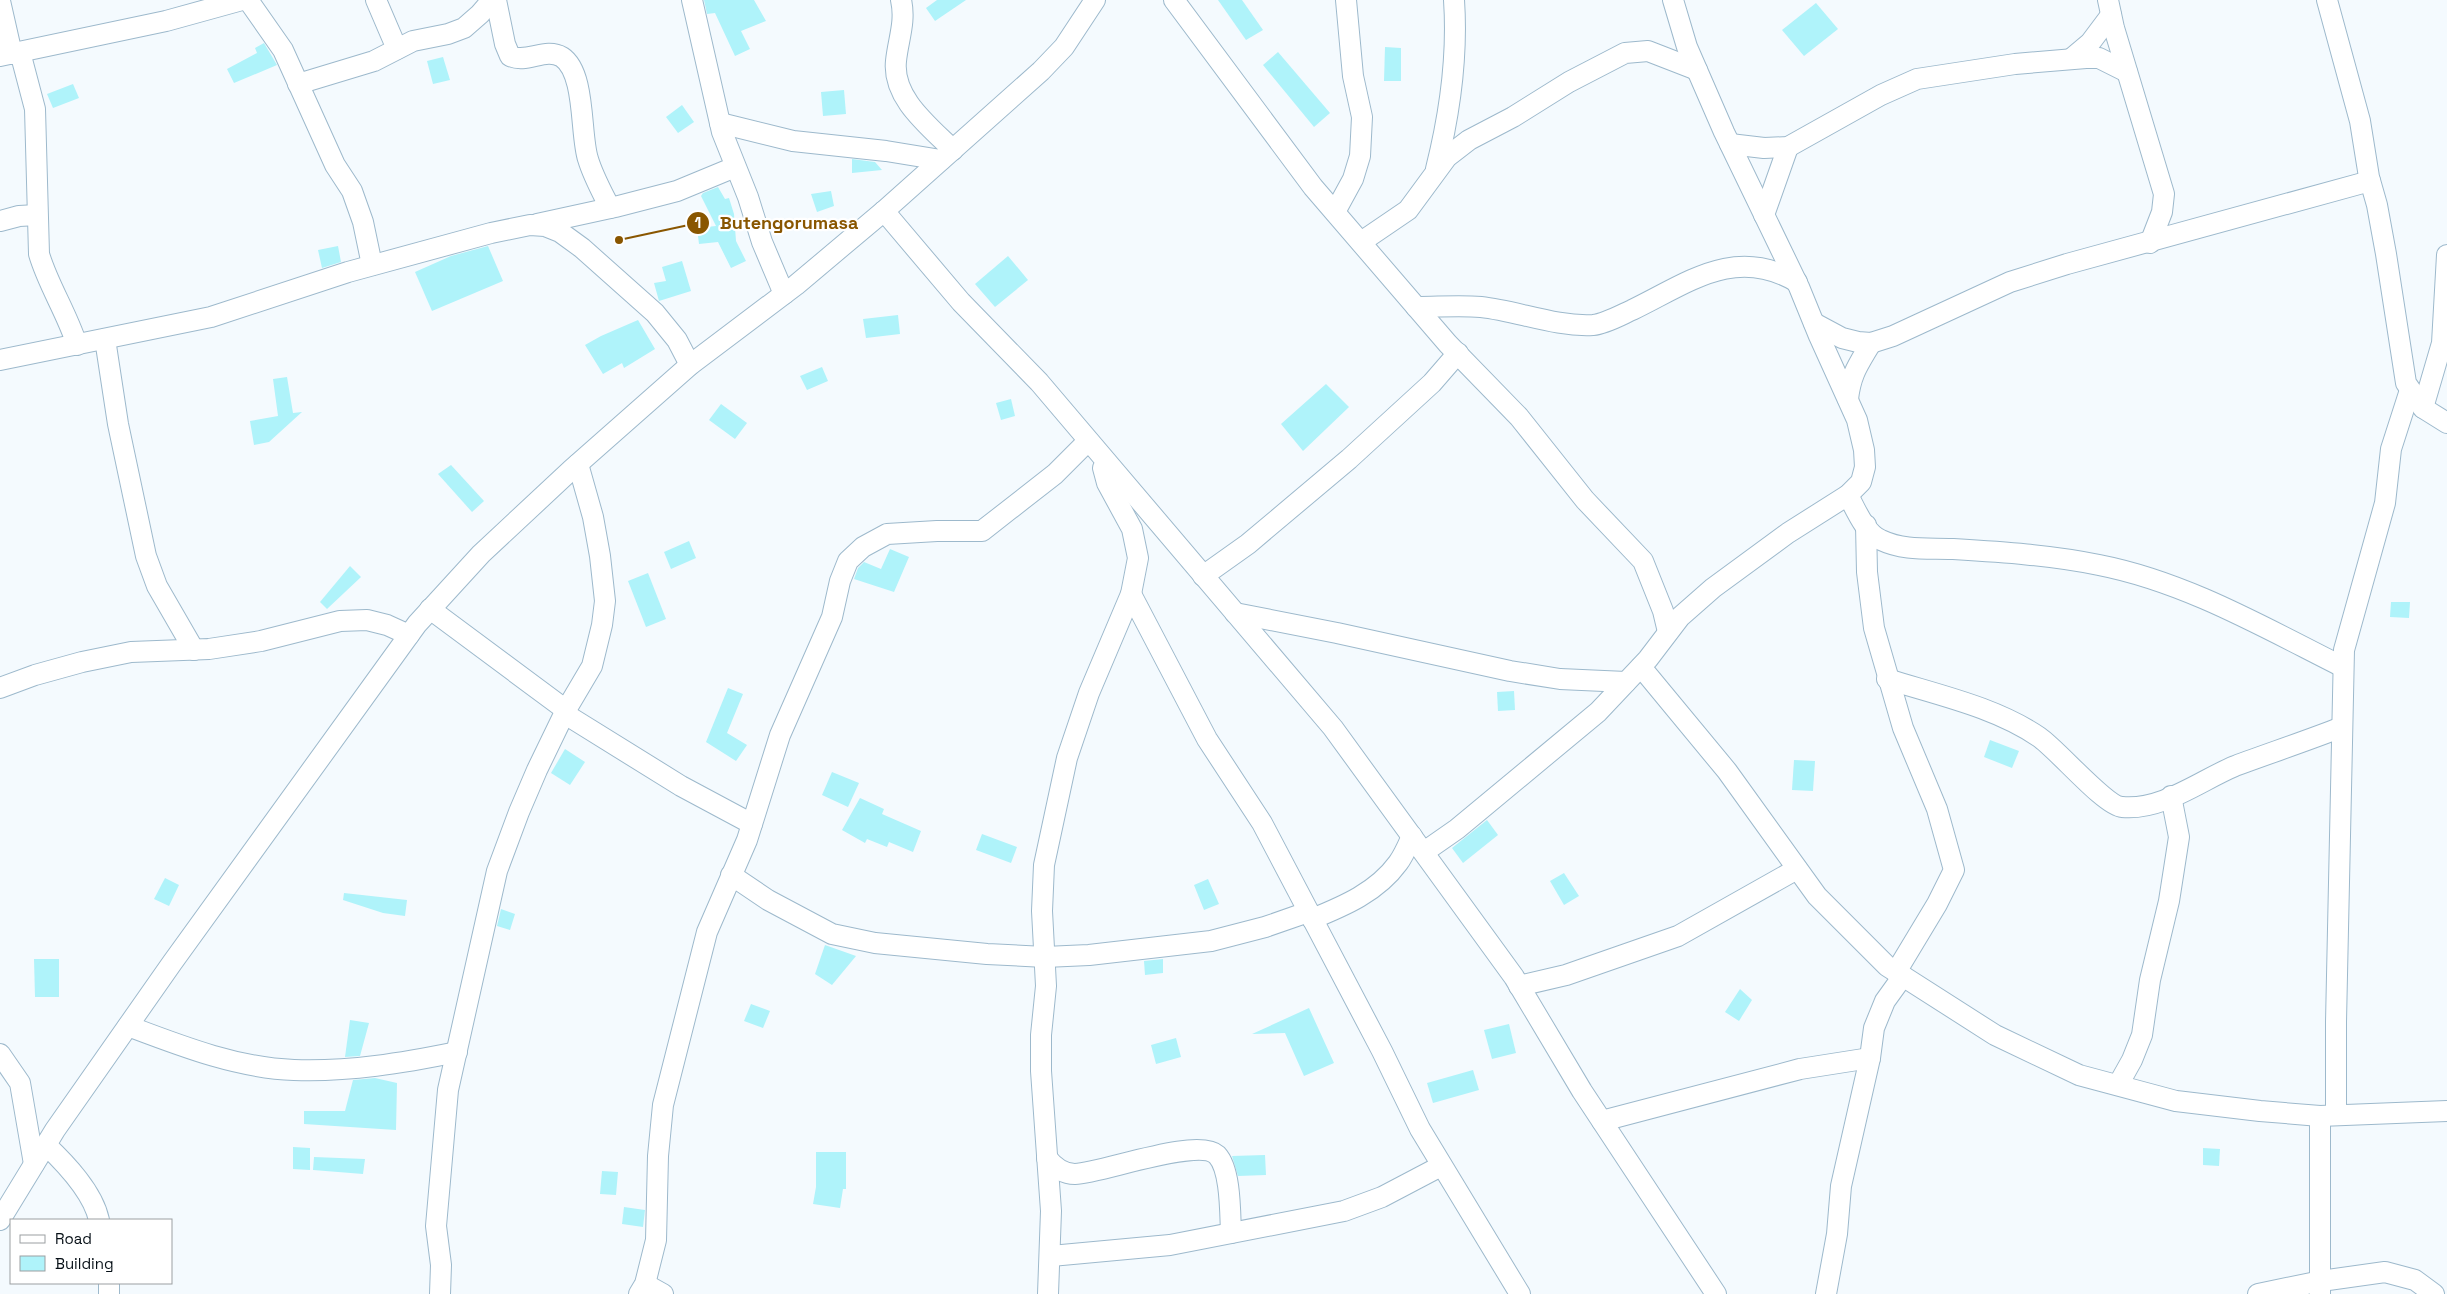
<svg xmlns="http://www.w3.org/2000/svg" width="2447" height="1294" font-family="'Space Grotesk',sans-serif">
<style>
.building{fill:#aff3fa}
.lines{fill:none;stroke-linecap:round;stroke-linejoin:round}
.minor-casing{stroke:#9db9cc;stroke-width:22}
.minor{stroke:#fff;stroke-width:20}
.leader{fill:none;stroke:#895600;stroke-width:2}
.callout-dot{fill:#895600;stroke:#fff;stroke-width:2}
.mark-label{font-size:15px;text-anchor:middle;font-weight:bold;fill:#fff}
.callout-label{font-size:18px;text-anchor:middle;font-weight:bold;fill:#895600;stroke:#fff;stroke-width:4.5;stroke-linejoin:round;paint-order:stroke}
</style>
<rect width="100%" height="100%" fill="#f4fafe"/>
<!-- building -->
<g class="building">
<path d="M 704,0 L 754,0 L 766,21 L 741,31 L 750,49 L 735,56 L 715,13 L 707,14 Z"/>
<path d="M 937,0 L 966,0 L 935,21 L 926,8 Z"/>
<path d="M 1218,0 L 1242,0 L 1263,30 L 1246,40 Z"/>
<path d="M 1816,3 L 1838,29 L 1804,56 L 1782,30 Z"/>
<path d="M 264,43 L 277,65 L 234,83 L 227,69 L 257,53 L 255,48 Z"/>
<path d="M 1385,47 L 1401,48 L 1401,81 L 1384,81 Z"/>
<path d="M 1278,52 L 1330,113 L 1314,127 L 1263,65 Z"/>
<path d="M 443,57 L 450,80 L 433,84 L 427,61 Z"/>
<path d="M 73,84 L 79,98 L 53,108 L 47,94 Z"/>
<path d="M 844,90 L 846,114 L 823,116 L 821,92 Z"/>
<path d="M 682,105 L 694,122 L 678,133 L 666,117 Z"/>
<path d="M 852,159 L 875,162 L 882,170 L 852,173 Z"/>
<path d="M 718,187 L 725,199 L 729,198 L 734,214 L 736,241 L 746,261 L 731,268 L 718,242 L 699,244 L 697,228 L 716,226 L 701,196 L 703,193 Z"/>
<path d="M 831,191 L 834,206 L 817,212 L 811,194 Z"/>
<path d="M 338,246 L 341,262 L 322,268 L 318,250 Z"/>
<path d="M 488,246 L 503,281 L 432,311 L 415,272 L 451,256 Z"/>
<path d="M 1008,256 L 1028,280 L 995,307 L 975,284 Z"/>
<path d="M 682,261 L 691,291 L 659,301 L 654,283 L 666,281 L 662,267 Z"/>
<path d="M 898,315 L 900,334 L 866,338 L 863,319 Z"/>
<path d="M 638,320 L 655,349 L 624,368 L 622,363 L 603,374 L 585,345 L 601,336 Z"/>
<path d="M 822,367 L 828,381 L 807,390 L 800,376 Z"/>
<path d="M 287,377 L 293,413 L 302,412 L 269,442 L 254,445 L 250,421 L 278,416 L 273,379 Z"/>
<path d="M 1326,384 L 1349,407 L 1303,451 L 1281,424 Z"/>
<path d="M 1011,399 L 1015,416 L 1001,420 L 996,403 Z"/>
<path d="M 721,404 L 747,423 L 735,439 L 709,420 Z"/>
<path d="M 451,465 L 484,501 L 472,512 L 438,474 Z"/>
<path d="M 689,541 L 696,558 L 671,569 L 664,552 Z"/>
<path d="M 890,549 L 909,557 L 894,592 L 854,579 L 858,568 L 864,562 L 881,569 Z"/>
<path d="M 350,566 L 361,577 L 327,609 L 320,602 Z"/>
<path d="M 648,573 L 666,619 L 646,627 L 628,581 Z"/>
<path d="M 2391,602 L 2410,602 L 2409,618 L 2390,617 Z"/>
<path d="M 728,688 L 743,694 L 727,733 L 747,745 L 736,761 L 706,742 Z"/>
<path d="M 1514,691 L 1515,710 L 1498,711 L 1497,692 Z"/>
<path d="M 1990,740 L 2019,751 L 2012,768 L 1984,757 Z"/>
<path d="M 565,749 L 585,762 L 570,785 L 551,773 Z"/>
<path d="M 1794,760 L 1815,761 L 1813,791 L 1792,790 Z"/>
<path d="M 832,772 L 859,783 L 848,807 L 822,795 Z"/>
<path d="M 860,798 L 884,809 L 882,814 L 921,831 L 913,852 L 889,842 L 887,847 L 867,839 L 865,843 L 842,830 Z"/>
<path d="M 1487,820 L 1498,835 L 1463,863 L 1452,848 Z"/>
<path d="M 982,834 L 1017,847 L 1011,863 L 976,850 Z"/>
<path d="M 1564,873 L 1579,896 L 1564,905 L 1550,881 Z"/>
<path d="M 165,878 L 179,885 L 169,906 L 154,899 Z"/>
<path d="M 1208,879 L 1219,904 L 1204,910 L 1194,885 Z"/>
<path d="M 344,893 L 407,900 L 405,916 L 383,913 L 343,900 Z"/>
<path d="M 501,909 L 515,914 L 510,930 L 497,926 Z"/>
<path d="M 825,945 L 856,956 L 832,985 L 815,974 Z"/>
<path d="M 34,959 L 59,959 L 59,997 L 35,997 Z"/>
<path d="M 1163,959 L 1163,973 L 1145,975 L 1144,961 Z"/>
<path d="M 1740,989 L 1752,1000 L 1739,1021 L 1725,1012 Z"/>
<path d="M 751,1004 L 770,1011 L 763,1028 L 744,1021 Z"/>
<path d="M 1309,1008 L 1334,1063 L 1304,1076 L 1285,1033 L 1252,1034 Z"/>
<path d="M 350,1020 L 369,1023 L 360,1056 L 345,1057 Z"/>
<path d="M 1509,1024 L 1516,1053 L 1492,1059 L 1484,1030 Z"/>
<path d="M 1176,1038 L 1181,1057 L 1156,1064 L 1151,1045 Z"/>
<path d="M 1473,1070 L 1479,1090 L 1433,1103 L 1427,1083 Z"/>
<path d="M 375,1078 L 397,1083 L 396,1130 L 304,1124 L 304,1111 L 345,1111 L 353,1080 Z"/>
<path d="M 293,1147 L 310,1148 L 310,1170 L 293,1169 Z"/>
<path d="M 2203,1148 L 2220,1149 L 2219,1166 L 2203,1165 Z"/>
<path d="M 816,1152 L 846,1152 L 846,1189 L 843,1189 L 840,1208 L 813,1204 L 816,1187 Z"/>
<path d="M 1265,1155 L 1266,1175 L 1238,1176 L 1232,1156 Z"/>
<path d="M 314,1157 L 365,1159 L 363,1174 L 313,1170 Z"/>
<path d="M 602,1171 L 618,1172 L 616,1195 L 600,1194 Z"/>
<path d="M 624,1207 L 645,1210 L 643,1227 L 622,1224 Z"/>
</g>
<g class="lines">
<defs>
<g id="minor">
<path d="M 248,0 L 283,50 L 335,165 L 352,191 L 363,222 L 372,265"/>
<path d="M 376,0 L 397,49"/>
<path d="M 496,0 L 505,44 L 510,56 C 527,64 545,47 562,57 C 586,73 580,135 588,159 C 593,176 602,192 610,208"/>
<path d="M 692,0 L 722,132 L 748,197 L 762,242 L 784,294"/>
<path d="M 901,0 C 906,22 898,40 896,61 C 892,98 929,126 953,150"/>
<path d="M 1174,0 L 1313,187 L 1448,344 L 1519,417 L 1585,500 L 1643,561 L 1663,611 L 1668,632"/>
<path d="M 2108,0 L 2114,28 L 2164,194 L 2162,212 L 2150,243"/>
<path d="M 2327,0 L 2360,121 L 2369,177 L 2377,205 L 2386,254 L 2406,383 L 2423,408 L 2447,423"/>
<path d="M 0,1 L 12,54"/>
<path d="M 20,52 L 35,109 L 39,254 C 48,285 67,313 77,345"/>
<path d="M 0,56 L 166,21 L 242,0"/>
<path d="M 2071,59 L 2090,43 L 2111,15"/>
<path d="M 298,84 L 374,61 L 413,41 L 448,34 L 464,28 L 480,14 L 492,0"/>
<path d="M 720,123 L 793,141 L 886,151 L 941,160"/>
<path d="M 1730,144 L 1764,148 L 1788,147 L 1881,95 L 1917,79 L 2015,64 L 2086,58 L 2099,58 L 2127,72"/>
<path d="M 1436,169 C 1450,113 1458,58 1454,0"/>
<path d="M 884,211 L 961,302 L 1039,382 L 1333,728 L 1514,977 L 1582,1091 L 1716,1294"/>
<path d="M 1335,212 L 1353,179 L 1360,156 L 1362,117 L 1353,76 L 1346,0"/>
<path d="M 1764,215 L 1788,147"/>
<path d="M 0,221 L 19,216 L 37,215"/>
<path d="M 537,224 L 615,207 L 677,191 L 735,167"/>
<path d="M 1361,242 L 1408,210 L 1447,157 L 1469,140 L 1513,117 L 1569,82 L 1625,53 L 1648,51 L 1697,70"/>
<path d="M 1416,307 C 1438,307 1460,305 1481,307 C 1518,311 1555,327 1593,325 C 1605,324 1621,315 1632,310 C 1688,283 1735,245 1797,282"/>
<path d="M 1814,323 L 1842,338 L 1858,342 L 1871,343 L 1893,336 L 2010,282 L 2067,264 L 2370,181"/>
<path d="M 105,339 L 118,424 L 146,556 L 157,586 L 194,650"/>
<path d="M 0,360 L 211,317 L 348,272 L 491,233 L 530,225 L 545,226 L 560,232 L 582,248 L 655,313 L 677,340 L 690,365"/>
<path d="M 1848,399 C 1851,373 1859,364 1871,343"/>
<path d="M 2423,408 L 2442,343 L 2447,255"/>
<path d="M 1848,495 C 1856,510 1865,533 1881,540 C 1904,551 1928,548 1952,549 C 2001,552 2051,555 2099,565 C 2186,582 2265,628 2343,667"/>
<path d="M 1866,525 L 1867,572 L 1874,628 L 1903,728 L 1937,809 L 1954,870 L 1937,904 L 1896,972"/>
<path d="M 1203,576 L 1248,544 L 1349,459 L 1432,383 L 1458,353"/>
<path d="M 1131,594 L 1207,739 L 1262,823 L 1382,1051 L 1420,1129 L 1520,1294"/>
<path d="M 430,609 L 566,710"/>
<path d="M 1235,613 L 1337,633 L 1510,671 L 1560,679 L 1626,682"/>
<path d="M 1641,667 L 1727,771 L 1817,896 L 1887,966 L 1995,1035 L 2079,1075 L 2176,1101 L 2260,1111 L 2320,1116 L 2447,1111"/>
<path d="M 1887,679 C 1938,695 1995,707 2039,737 C 2058,750 2105,806 2122,807 C 2162,811 2201,780 2235,766 C 2270,753 2306,741 2342,727"/>
<path d="M 0,688 L 35,675 L 82,662 L 131,652 L 209,649 L 261,641 L 340,621 L 367,620 L 387,625 L 409,635"/>
<path d="M 565,714 L 681,786 L 752,824"/>
<path d="M 1424,852 L 1457,829 L 1598,712 L 1648,659 L 1680,617 L 1713,588 L 1788,533 L 1848,495 L 1861,482 L 1865,467 L 1864,450 L 1857,420 L 1819,336 L 1799,287 L 1724,132 L 1687,47 L 1673,0"/>
<path d="M 731,875 L 768,900 L 832,934 L 875,943 L 987,954 L 1045,957 L 1089,955 L 1211,941 L 1265,927 L 1308,912"/>
<path d="M 1312,919 C 1344,906 1377,892 1398,863 C 1404,855 1408,845 1412,836"/>
<path d="M 1519,986 L 1566,975 L 1678,936 L 1797,869"/>
<path d="M 128,1026 C 181,1046 237,1068 294,1070 C 349,1072 403,1063 457,1052"/>
<path d="M 0,1054 L 20,1083 L 34,1164"/>
<path d="M 2118,1085 L 2132,1060 L 2142,1035 L 2150,980 L 2169,901 L 2179,837 L 2171,796"/>
<path d="M 2336,1115 L 2336,1022 L 2344,650 L 2385,503 L 2391,449 L 2410,390"/>
<path d="M 2320,1116 L 2320,1294"/>
<path d="M 1602,1121 L 1800,1069 L 1870,1058"/>
<path d="M 46,1145 C 66,1164 93,1192 99,1220"/>
<path d="M 1047,1158 C 1054,1167 1063,1174 1075,1174 C 1102,1173 1198,1137 1217,1155 C 1231,1170 1230,1213 1231,1233"/>
<path d="M 0,1220 L 55,1130 L 172,963 L 417,624 L 481,554 L 571,470 L 690,365 L 796,285 L 884,211 L 1041,71 L 1064,47 L 1095,0"/>
<path d="M 1051,1256 L 1170,1245 L 1344,1211 L 1382,1197 L 1441,1166"/>
<path d="M 109,1283 L 109,1294"/>
<path d="M 645,1284 L 663,1294"/>
<path d="M 440,1294 L 441,1265 L 436,1226 L 448,1090 L 497,871 L 519,812 L 537,770 L 566,710 L 592,666 L 602,625 L 605,601 L 600,556 L 593,517 L 578,464"/>
<path d="M 639,1294 L 645,1284 L 656,1240 L 658,1156 L 663,1105 L 707,932 L 747,840 L 780,735 L 832,617 L 840,581 L 848,561 L 863,547 L 887,534 L 937,531 L 982,531 L 1055,474 L 1088,441"/>
<path d="M 1048,1294 L 1051,1211 L 1041,1071 L 1041,1035 L 1046,986 L 1042,911 L 1044,865 L 1067,758 L 1089,693 L 1131,594 L 1138,558 L 1132,529 L 1107,483 L 1103,468"/>
<path d="M 1826,1294 L 1837,1234 L 1841,1186 L 1870,1058 L 1874,1028 L 1885,1001 L 1903,976"/>
<path d="M 2258,1294 L 2321,1281 L 2385,1272 L 2415,1280 L 2434,1294"/>
</g>
</defs>
<!-- minor casing -->
<use href="#minor" class="minor-casing"/>
<!-- minor -->
<use href="#minor" class="minor"/>
</g>
<!-- callouts -->
<path class="leader" d="M619 240L698 223"/>
<g class="callout-dot">
<circle cx="619" cy="240" r="5"/>
<circle cx="698" cy="223" r="12"/>
</g>
<g class="mark-label">
<text x="698" y="228">1</text>
</g>
<g class="callout-label">
<text x="789" y="229">Butengorumasa</text>
</g>
<!-- legend -->
<rect x="10" y="1219" width="162" height="65" fill="#ffffff" stroke="#9b9fa2"/>
<rect x="20" y="1235" width="25" height="8" fill="#ffffff" stroke="#9b9fa2"/>
<text x="55" y="1244" font-size="15" fill="#060f16">Road</text>
<rect x="20" y="1256" width="25" height="15" fill="#aff3fa" stroke="#9b9fa2"/>
<text x="55" y="1269" font-size="15" fill="#060f16">Building</text>
</svg>
